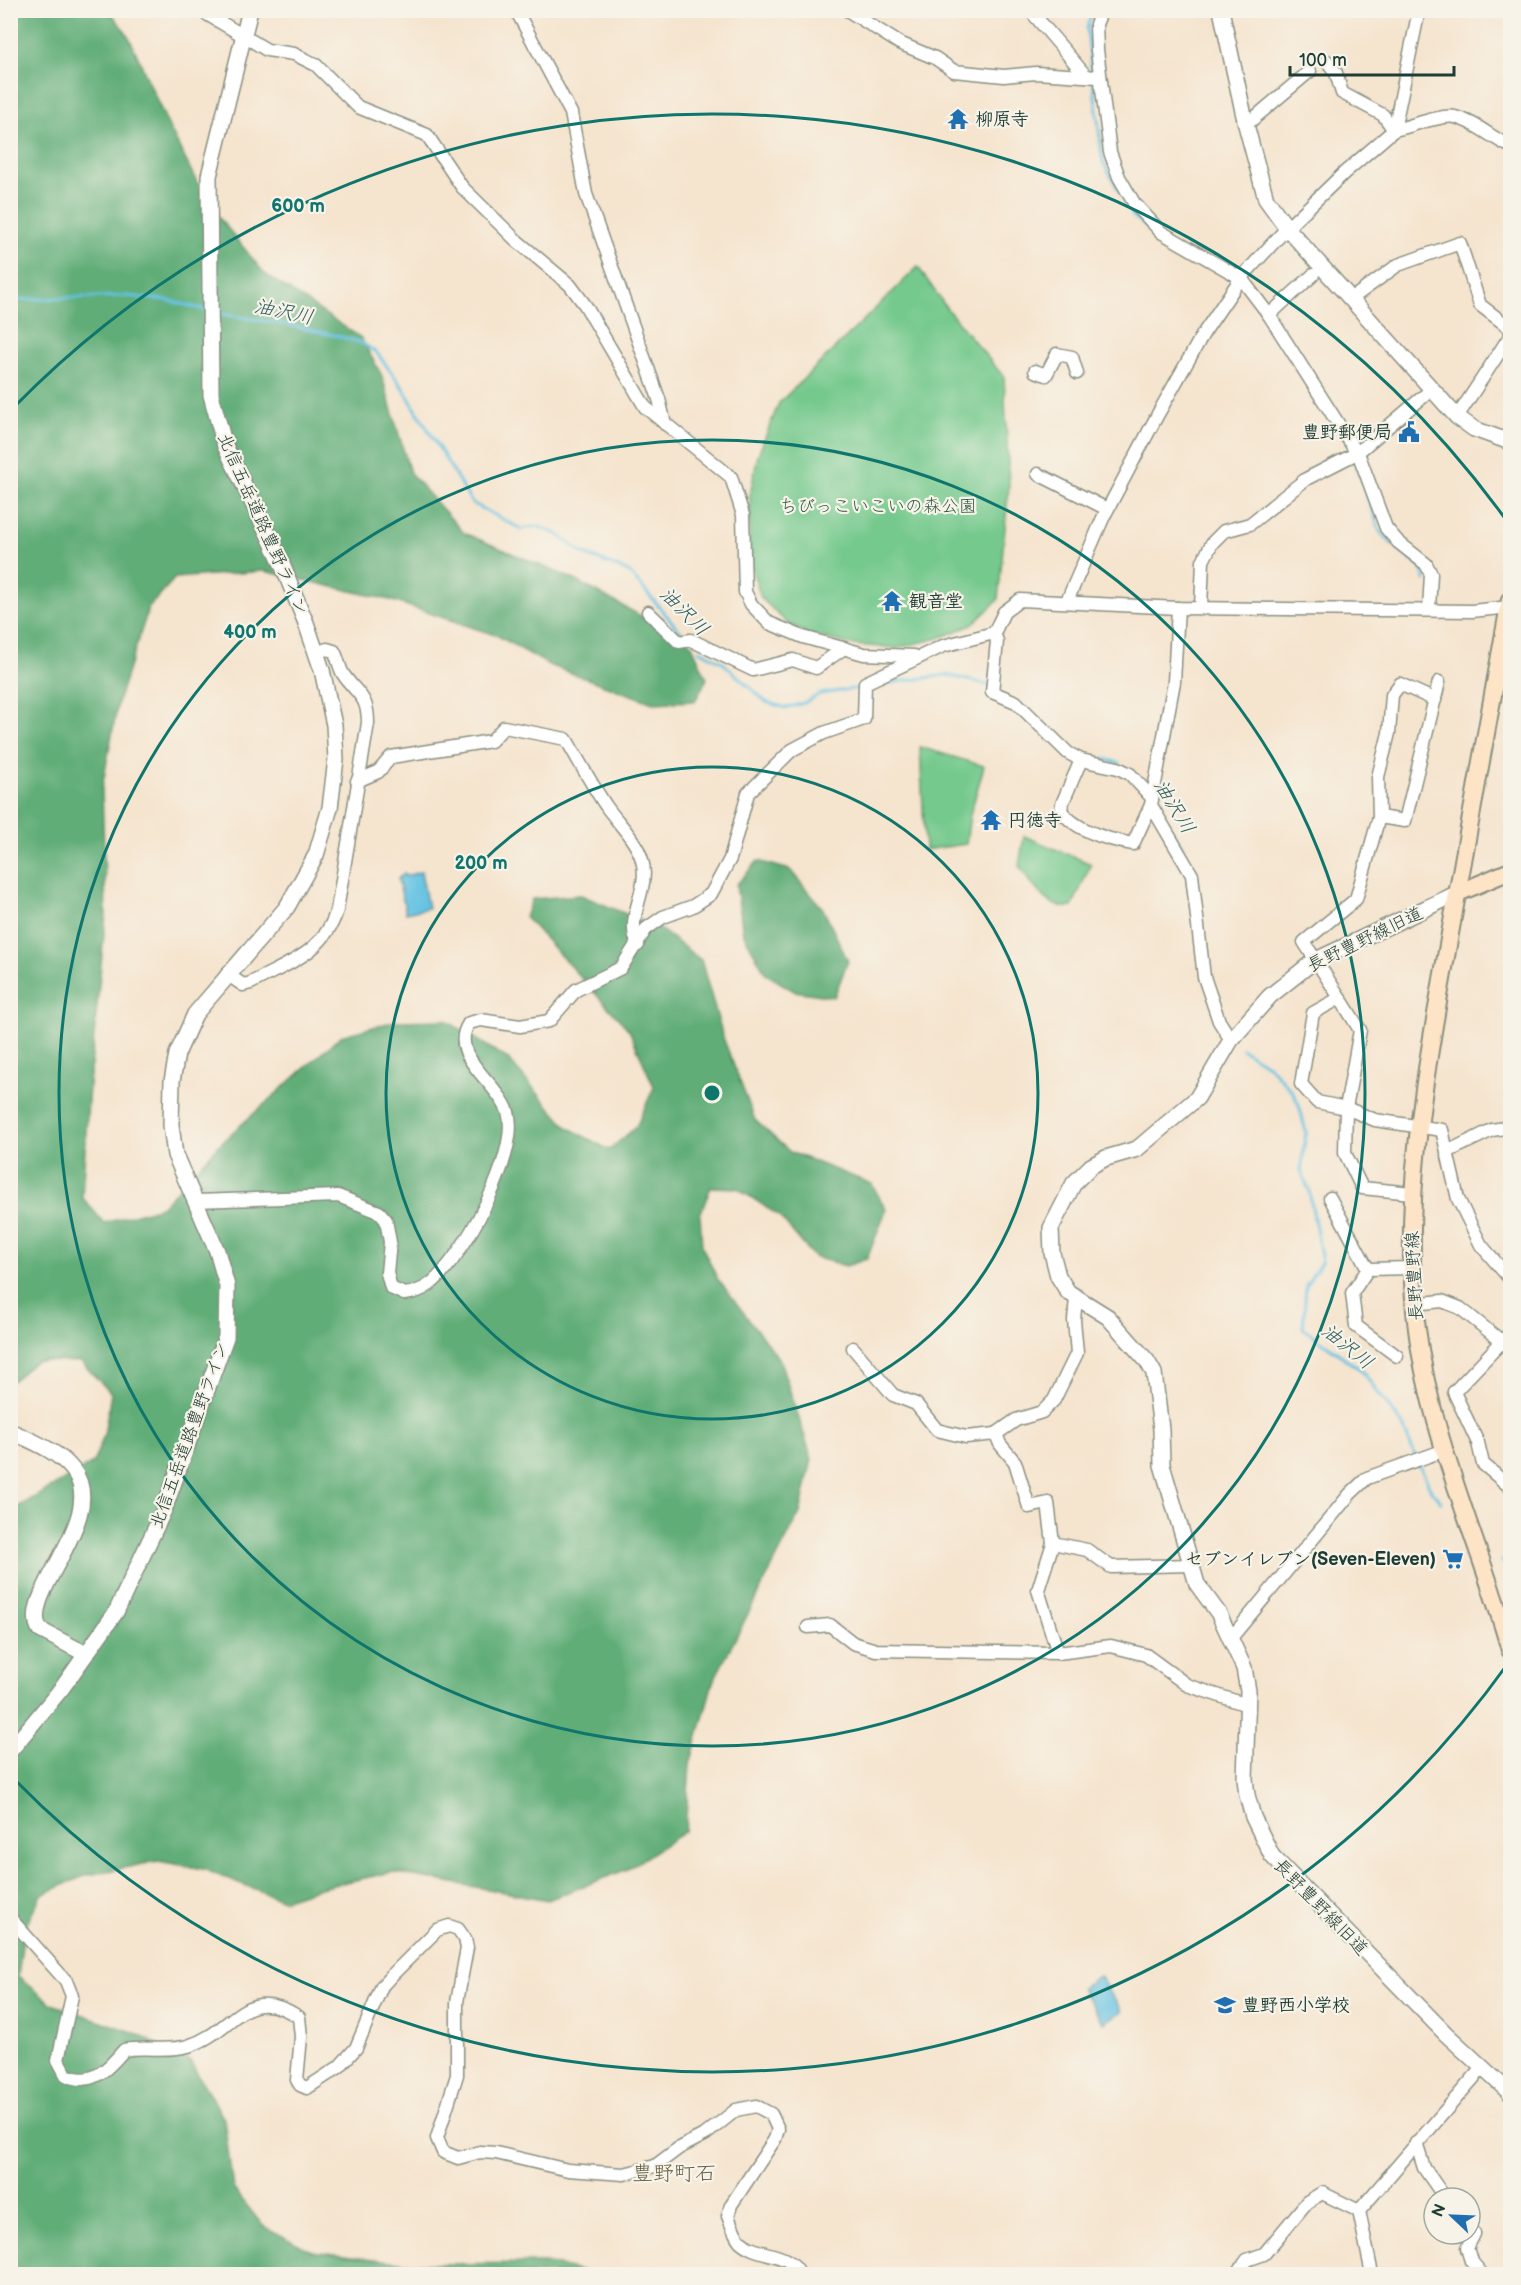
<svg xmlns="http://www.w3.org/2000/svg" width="1521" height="2285" font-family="'Balsamiq Sans','Klee One',sans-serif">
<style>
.green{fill:#75c98d;stroke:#4a8360;stroke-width:1.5}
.forest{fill:#60ad78;stroke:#407556;stroke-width:1.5}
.water{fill:#65c2e3;stroke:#42808c;stroke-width:1.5}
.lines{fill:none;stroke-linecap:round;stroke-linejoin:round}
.stream{stroke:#65c2e3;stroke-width:3}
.minor-casing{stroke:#8a9081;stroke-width:15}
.tertiary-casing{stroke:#8a9081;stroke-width:18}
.secondary-casing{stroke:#8a9081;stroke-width:20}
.minor{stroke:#fff;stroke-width:12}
.tertiary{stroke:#fff;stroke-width:15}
.secondary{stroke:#fee4c6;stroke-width:16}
.ring{fill:none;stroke:#0f766e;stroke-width:3}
.labels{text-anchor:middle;stroke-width:4.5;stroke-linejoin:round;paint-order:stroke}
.poi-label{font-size:18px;font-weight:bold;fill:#1f3d34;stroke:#f7f3e8;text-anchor:start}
.park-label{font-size:18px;fill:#305946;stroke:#f7f3e8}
.street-label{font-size:18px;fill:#1f3d34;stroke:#f7f3e8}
.water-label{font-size:20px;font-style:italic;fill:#305e60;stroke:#f7f3e8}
.quarter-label{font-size:21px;fill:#666248;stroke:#f7f3e8}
.centre{fill:#0f766e;stroke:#f7f3e8;stroke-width:3}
.ring-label{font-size:18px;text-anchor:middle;font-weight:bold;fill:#0f766e;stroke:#f7f3e8;stroke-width:4.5;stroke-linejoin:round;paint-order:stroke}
</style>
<rect width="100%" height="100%" fill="#f7f3e8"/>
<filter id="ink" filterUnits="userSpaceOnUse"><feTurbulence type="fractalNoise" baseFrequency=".0167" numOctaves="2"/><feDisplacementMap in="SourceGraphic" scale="12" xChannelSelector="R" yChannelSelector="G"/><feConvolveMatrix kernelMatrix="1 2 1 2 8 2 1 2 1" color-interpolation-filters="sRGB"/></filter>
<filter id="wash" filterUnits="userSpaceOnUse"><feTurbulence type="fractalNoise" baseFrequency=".008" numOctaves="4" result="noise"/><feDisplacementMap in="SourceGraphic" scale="24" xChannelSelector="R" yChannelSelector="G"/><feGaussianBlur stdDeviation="1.35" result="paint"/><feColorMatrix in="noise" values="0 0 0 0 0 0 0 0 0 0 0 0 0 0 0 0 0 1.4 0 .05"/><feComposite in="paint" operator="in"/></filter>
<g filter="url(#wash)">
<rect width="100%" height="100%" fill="#f5e4ce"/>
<!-- green -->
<g class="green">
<path d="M 918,267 L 948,310 L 1004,377 L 1009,486 L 998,600 L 972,625 L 939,638 L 897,648 L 853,645 L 807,634 L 787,623 L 761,598 L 749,559 L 750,495 L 758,455 L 779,403 Z"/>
<path d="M 920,747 L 984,766 L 970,815 L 966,844 L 925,850 Z"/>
<path d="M 1024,836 L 1091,864 L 1072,907 C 1045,910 1034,885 1019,866 Z"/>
</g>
<!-- forest -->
<g class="forest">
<path d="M 11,11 L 110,11 L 129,37 L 168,125 L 208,204 L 265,274 L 361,338 L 382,376 L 410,473 L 464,533 L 573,579 L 691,643 L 707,679 L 695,701 L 653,703 L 549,665 L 498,636 L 390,600 L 264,571 L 175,578 L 149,607 L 118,702 L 102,788 L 106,914 L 89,1086 L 82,1197 L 104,1223 L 161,1207 L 223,1141 L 341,1036 L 395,1021 L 446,1020 L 508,1059 L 567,1127 L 609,1150 L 636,1127 L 654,1087 L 629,1030 L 525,917 L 532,899 L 581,895 L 657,927 L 701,960 L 724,1040 L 755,1120 L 790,1152 L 872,1184 L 886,1210 L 867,1259 L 846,1266 L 814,1257 L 779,1216 L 737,1188 L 711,1187 L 700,1215 L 702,1246 L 717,1278 L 780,1360 L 812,1459 L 800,1513 L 713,1682 L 690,1765 L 685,1831 L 628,1869 L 548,1900 L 392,1872 L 320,1888 L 283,1900 L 203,1869 L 158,1861 L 84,1876 L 41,1895 L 24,1930 L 18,1976 L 52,2004 L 133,2032 L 190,2061 L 224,2119 L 233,2188 L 263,2226 L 312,2251 L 414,2264 L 545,2263 L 592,2274 L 11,2274 L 11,1511 L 93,1463 L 104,1435 L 111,1393 L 81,1362 L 36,1361 L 11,1382 Z"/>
<path d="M 758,861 L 790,870 L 823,909 L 848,961 L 834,997 L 794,991 L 766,974 L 743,933 L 736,885 Z"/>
</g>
<!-- water -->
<g class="water">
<path d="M 421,872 L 428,908 L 406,913 L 398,879 L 404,873 L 405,876 Z"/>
<path d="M 1099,1976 L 1122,2011 L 1104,2023 L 1081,1988 Z"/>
</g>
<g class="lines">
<!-- stream -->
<g class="stream">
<path d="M 1092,73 L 1087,28 L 1093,10"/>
<path d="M 1093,80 L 1103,162 L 1133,216 L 1155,234"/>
<path d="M 10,300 L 126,296 L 166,300 L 206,310"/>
<path d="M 215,313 L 284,324 L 338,336 L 362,343 L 377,353 L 403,388 L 472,503 L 521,529 L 537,526 L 557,534 L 582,553 L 629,572 L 685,637"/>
<path d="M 1356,464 L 1380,532 L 1392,544"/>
<path d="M 1397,548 L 1421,568 L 1425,580"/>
<path d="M 699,650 L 722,662 L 766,702 L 786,708 L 804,703 L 820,694 L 861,688"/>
<path d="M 874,685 L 947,675 L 988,685"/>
<path d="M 1103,759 L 1120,763"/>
<path d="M 1169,826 L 1183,848"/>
<path d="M 1242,1049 L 1269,1066 L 1292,1091 L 1299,1105 L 1306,1132 L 1301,1171 L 1309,1190 L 1322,1261 L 1306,1285 L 1303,1328 L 1361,1370 L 1402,1424 L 1416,1458"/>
<path d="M 1419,1464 L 1430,1488 L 1441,1502"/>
<path d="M 1502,1561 L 1510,1569"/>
</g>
</g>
</g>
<g filter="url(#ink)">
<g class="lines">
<defs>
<g id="minor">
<path d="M 200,10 L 267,50 L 294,54 L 316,65 L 358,107 L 427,135 L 462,187 L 516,240 L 570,285 L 585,305 L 645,407 L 731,477 L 743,515 L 745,592 L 751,604 L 769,623 L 803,637 L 864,654 L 914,656"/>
<path d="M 516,10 L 571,113 L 586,194 L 659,399 L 665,424"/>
<path d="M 847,10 L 899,43 L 935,58 L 954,71 L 1004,76 L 1036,73 L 1099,77"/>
<path d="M 1030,10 L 1086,76"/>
<path d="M 1102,10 L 1096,24 L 1097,50 L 1110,152 L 1119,177 L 1134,203 L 1161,232 L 1241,278 L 1269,315 L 1360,458 L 1386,528 L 1398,542 L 1426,564 L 1431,574 L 1429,609"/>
<path d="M 1327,61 L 1336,73 L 1342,93 L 1383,115 L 1394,130 C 1408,127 1443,114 1455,117 C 1476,122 1491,138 1510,146"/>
<path d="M 1246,125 L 1310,71"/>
<path d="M 1351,299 L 1398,265 L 1460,243 L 1480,305 L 1510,328"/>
<path d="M 1269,315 L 1313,275"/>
<path d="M 1035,371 L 1046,375 L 1057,354 L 1072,357 L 1077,373"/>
<path d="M 1457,417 L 1510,336"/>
<path d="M 1038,474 L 1107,509"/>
<path d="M 1067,601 L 1103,518 L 1158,414 L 1203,334 L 1241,278 L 1287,228 L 1344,173 L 1394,130 L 1419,10"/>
<path d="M 1178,608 L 1174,682 L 1151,805 L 1192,875 L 1204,977 L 1219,1021 L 1231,1040"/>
<path d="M 1201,608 L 1203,561 L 1212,543 L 1224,531 L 1250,524 L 1306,479 L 1357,453 L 1431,390"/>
<path d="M 648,612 L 679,642 L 691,640 L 753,670 L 793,660 L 816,668 L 844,648"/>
<path d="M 994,633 L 997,641 L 992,692 L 1016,702 L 1068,753 L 1081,760 L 1118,768 L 1130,774 L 1152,798"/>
<path d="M 1435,700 L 1400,684 L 1392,695 L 1389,733 L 1378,777 L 1379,817 L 1356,899 L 1304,942 L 1340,998 L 1313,1013 L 1301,1084 L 1317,1102 L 1346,1108 L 1375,1120 L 1442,1130 L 1458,1199 L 1481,1245 L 1510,1279"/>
<path d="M 1081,760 L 1062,804 L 1061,811 C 1077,831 1109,840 1133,844 L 1151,805"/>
<path d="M 357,781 L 378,772 L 391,757 L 491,741 L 504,727 L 566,739 C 579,761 592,785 606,806 C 618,823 637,841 642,860 C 651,890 624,916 638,945"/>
<path d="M 1379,817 L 1405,821 L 1439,682"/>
<path d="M 227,974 L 243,985 L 251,983 C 288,963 324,953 337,910 L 368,723 C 368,695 357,695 343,674 C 339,667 338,658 334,651 L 327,649 L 316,653"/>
<path d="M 1340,998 L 1360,1030 L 1346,1108 L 1345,1153 L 1362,1188 L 1412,1193"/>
<path d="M 1447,1152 L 1492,1130 L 1510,1127"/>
<path d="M 1330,1198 L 1368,1269 L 1412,1268"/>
<path d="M 196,1201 L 338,1196 L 379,1212 L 386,1220 L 390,1242 L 387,1273 L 391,1288 L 404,1294 C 413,1293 422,1290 429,1285 C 462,1261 521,1152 508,1112 C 498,1082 447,1056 469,1023 L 481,1020 L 520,1026 L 549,1021 L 576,990 L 621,968 L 646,929 L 663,917 L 693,906 L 711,894 L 730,859 L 748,793 L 792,750 L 824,733 L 864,719 L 865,683 L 943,646 L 994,633 L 1004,612 L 1020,600 L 1178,608 L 1472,611 L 1510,607"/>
<path d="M 1368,1269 L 1352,1293 L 1356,1326 L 1397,1356"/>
<path d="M 1414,1304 L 1442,1301 L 1460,1308 L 1510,1348"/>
<path d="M 1510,1333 L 1454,1392 L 1478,1443 L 1483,1464 L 1510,1487"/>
<path d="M 853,1348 L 893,1395 L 916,1404 L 937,1430 L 966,1437 L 996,1434"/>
<path d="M 1053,1543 L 1087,1550 L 1111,1567 L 1192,1565"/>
<path d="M 808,1627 L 830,1625 L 853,1643 L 876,1650 L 1058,1653 L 1111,1646 L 1146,1655 L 1187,1685 L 1247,1705"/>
<path d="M 1231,1638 L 1350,1494 L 1367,1478 L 1445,1450"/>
<path d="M 1058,1653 L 1038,1590 L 1053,1543 L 1048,1503 L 1029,1507 L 1015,1462 L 1000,1444 L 996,1434 L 1016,1420 L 1042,1412 L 1054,1400 L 1077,1353 L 1074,1320 L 1076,1298"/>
<path d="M 10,1918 L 66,1981 L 72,1996 L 58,2060 L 66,2075 C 92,2087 108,2069 124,2050 C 145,2046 168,2052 188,2046 C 235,2032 243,1982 299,2017 L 301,2037 L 297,2080 L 300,2085 L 307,2088 L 339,2067 L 356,2048 L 382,1986 L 392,1975 L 437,1930 L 449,1926 L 458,1929 L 465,1939 L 467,1948 L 457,2002 L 457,2075 L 437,2138 L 443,2152 L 458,2158 L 480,2152 L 496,2153 L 568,2170 L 624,2174 L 655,2166 L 679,2148 L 706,2134 L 736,2110 L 756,2106 L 771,2114 L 778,2129 L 775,2139 L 731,2205 L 728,2216 C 731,2224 735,2235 740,2241 C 758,2258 788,2250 800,2274"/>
<path d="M 1416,2143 L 1424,2168 L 1445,2198"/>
<path d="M 1470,2229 L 1474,2234 L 1467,2248 L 1471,2261 L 1482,2274"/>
<path d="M 1237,2274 L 1247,2260 L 1264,2254 L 1307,2202 L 1322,2193 L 1359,2211"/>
<path d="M 1372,2274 L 1359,2211 L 1482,2068"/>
</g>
<g id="tertiary">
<path d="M 1221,10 L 1246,125 L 1266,199 L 1287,228 L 1457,417 L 1474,429 L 1510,442"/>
<path d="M 1458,893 L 1314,961 L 1270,996 L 1231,1040 L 1197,1098 L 1137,1149 L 1106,1158 L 1091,1166 L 1074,1183 L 1051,1228 L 1052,1253 L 1058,1276 L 1068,1292 L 1108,1317 L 1147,1361 L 1154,1373 L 1161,1429 L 1162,1465 L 1197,1584 L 1219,1614 L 1244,1668 L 1248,1691 L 1245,1779 L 1247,1795 L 1253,1817 L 1272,1856 L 1446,2034 L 1510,2093"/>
<path d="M 10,1431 C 32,1441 58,1451 73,1470 C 110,1518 17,1596 40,1630 L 86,1654"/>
<path d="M 10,1751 L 62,1688 L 116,1612 L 164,1510 L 226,1337 L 227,1286 L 217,1251 L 175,1155 L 171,1125 L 172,1081 L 177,1054 L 195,1014 L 287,907 L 316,855 L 330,808 L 336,759 L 334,725 L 322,670 L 306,623 L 279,557 L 225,446 L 211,395 L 209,176 L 250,10"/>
</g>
<g id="secondary">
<path d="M 1510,600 C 1490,709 1471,819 1451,928 C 1428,1061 1400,1194 1417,1329 C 1431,1440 1480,1543 1510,1650"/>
<path d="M 1458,893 L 1510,871"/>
</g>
</defs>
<!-- minor casing -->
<use href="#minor" class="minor-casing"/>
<!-- tertiary casing -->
<use href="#tertiary" class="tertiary-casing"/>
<!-- secondary casing -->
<use href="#secondary" class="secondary-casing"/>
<!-- minor -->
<use href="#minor" class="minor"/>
<!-- tertiary -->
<use href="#tertiary" class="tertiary"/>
<!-- secondary -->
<use href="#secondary" class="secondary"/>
</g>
</g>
<!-- distance rings -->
<g class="ring">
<circle cx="712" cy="1093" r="326"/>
<circle cx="712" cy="1093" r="653"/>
<path d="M1509 1662A979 979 0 0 1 14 1779M14 407A979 979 0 0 1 1509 524"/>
</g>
<!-- icons -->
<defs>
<symbol id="temple-bare" viewBox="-9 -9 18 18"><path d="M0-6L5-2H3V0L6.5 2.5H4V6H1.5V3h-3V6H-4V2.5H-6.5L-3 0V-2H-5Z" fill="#1f6fb2" stroke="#f7f3e8" stroke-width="2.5" paint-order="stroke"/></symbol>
<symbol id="civic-bare" viewBox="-9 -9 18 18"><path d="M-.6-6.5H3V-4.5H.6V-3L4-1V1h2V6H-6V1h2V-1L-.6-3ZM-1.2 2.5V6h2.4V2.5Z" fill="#1f6fb2" stroke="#f7f3e8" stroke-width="2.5" paint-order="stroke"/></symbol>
<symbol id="supermarket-bare" viewBox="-9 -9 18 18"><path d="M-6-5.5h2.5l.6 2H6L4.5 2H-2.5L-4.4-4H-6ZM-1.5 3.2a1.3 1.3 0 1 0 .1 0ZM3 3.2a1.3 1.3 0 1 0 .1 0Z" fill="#1f6fb2" stroke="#f7f3e8" stroke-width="2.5" paint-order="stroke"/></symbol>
<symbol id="school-bare" viewBox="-9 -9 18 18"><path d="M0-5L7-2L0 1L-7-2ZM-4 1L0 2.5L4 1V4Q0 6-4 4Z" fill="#1f6fb2" stroke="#f7f3e8" stroke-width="2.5" paint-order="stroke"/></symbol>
</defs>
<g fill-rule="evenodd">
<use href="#temple-bare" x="943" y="104" width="30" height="30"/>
<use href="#civic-bare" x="1394" y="417" width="30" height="30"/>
<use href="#temple-bare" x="877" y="586" width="30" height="30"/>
<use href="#temple-bare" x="976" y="805" width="30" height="30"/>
<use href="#supermarket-bare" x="1438" y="1544" width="30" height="30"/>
<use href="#school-bare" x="1210" y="1990" width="30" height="30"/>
</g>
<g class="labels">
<!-- poi labels -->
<g class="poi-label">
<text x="975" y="125">柳原寺</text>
<text x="1392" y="438" text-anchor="end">豊野郵便局</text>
<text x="909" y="607">観音堂</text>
<text x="1008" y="826">円徳寺</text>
<text x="1436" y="1565" text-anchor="end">セブンイレブン(Seven-Eleven)</text>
<text x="1242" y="2011">豊野西小学校</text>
</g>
<!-- park labels -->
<g class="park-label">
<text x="878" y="512">ちびっこいこいの森公園</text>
</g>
<!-- street labels -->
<g class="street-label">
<text transform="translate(263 524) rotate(66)" y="6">北信五岳道路豊野ライン</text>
<text transform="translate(1365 939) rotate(-26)" y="6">長野豊野線旧道</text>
<text transform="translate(1414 1276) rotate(-93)" y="6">長野豊野線</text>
<text transform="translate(189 1435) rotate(-70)" y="6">北信五岳道路豊野ライン</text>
<text transform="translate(1321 1907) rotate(46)" y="6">長野豊野線旧道</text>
</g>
<!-- water labels -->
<g class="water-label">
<text transform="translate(284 311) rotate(12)" y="7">油沢川</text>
<text transform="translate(685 611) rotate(45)" y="7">油沢川</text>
<text transform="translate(1175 806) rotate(59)" y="7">油沢川</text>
<text transform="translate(1348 1346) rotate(39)" y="7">油沢川</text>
</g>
<!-- quarter labels -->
<g class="quarter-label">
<text x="674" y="2180">豊野町石</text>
</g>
</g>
<circle cx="712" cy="1093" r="9" class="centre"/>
<g class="ring-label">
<text x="298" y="212">600 m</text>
<text x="250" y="638">400 m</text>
<text x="481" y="869">200 m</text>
</g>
<!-- margin -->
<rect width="1521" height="2285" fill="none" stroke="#f7f3e8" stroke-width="36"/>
<!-- north arrow -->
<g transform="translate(1452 2216) rotate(293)"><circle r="28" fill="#f7f3e8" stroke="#a1aaa0" stroke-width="1.5"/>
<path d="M0-4.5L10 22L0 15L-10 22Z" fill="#1f6fb2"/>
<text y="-9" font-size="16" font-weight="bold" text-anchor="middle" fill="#1f3d34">N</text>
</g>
<!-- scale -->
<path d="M1290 66v9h164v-9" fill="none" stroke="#1f3d34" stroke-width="3"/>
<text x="1299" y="66" font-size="18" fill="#1f3d34" stroke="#f7f3e8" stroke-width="4.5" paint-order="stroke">100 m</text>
</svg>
